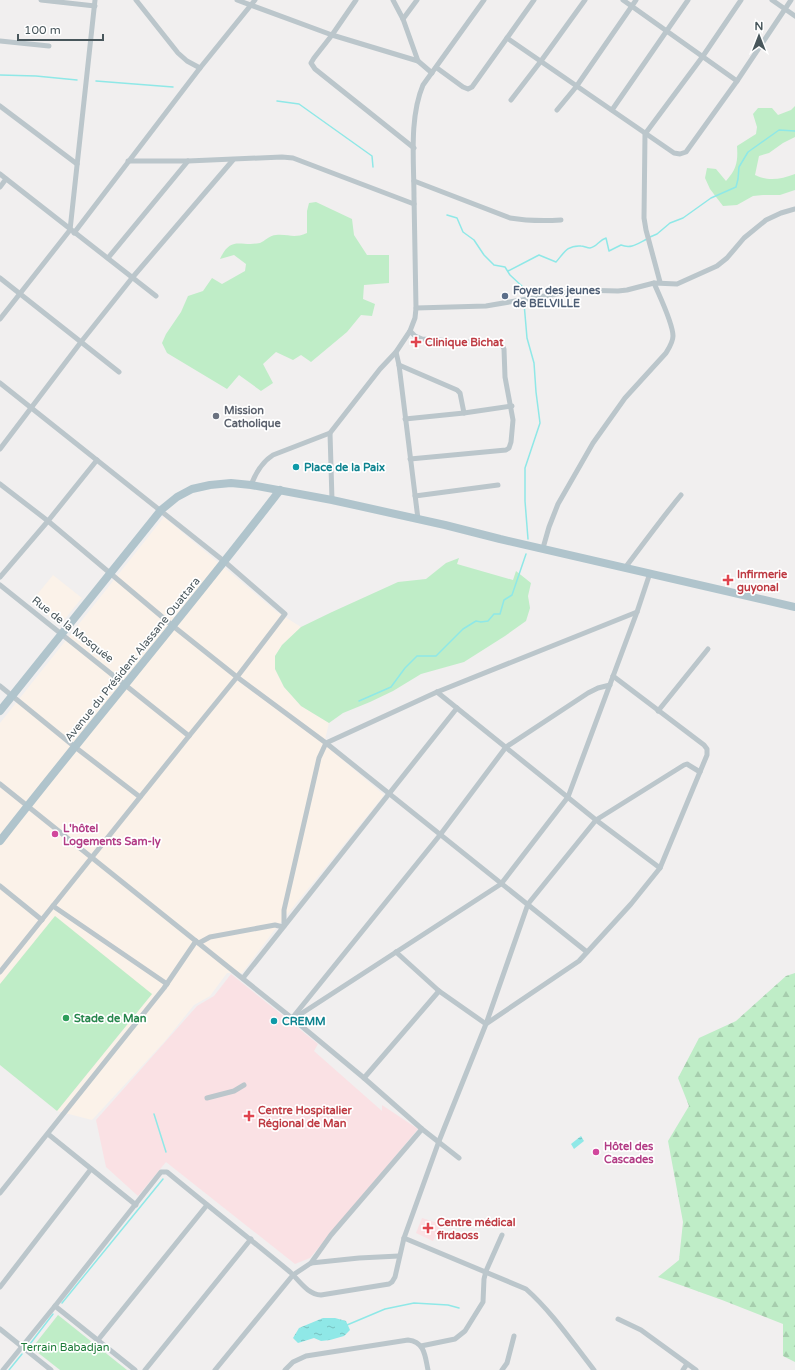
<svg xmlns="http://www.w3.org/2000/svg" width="795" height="1370" font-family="'Varela Round',sans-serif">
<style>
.commercial{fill:#fbf2e9}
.medical{fill:#fae1e4}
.green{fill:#bfedc7}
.forest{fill:url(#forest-firs)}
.water{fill:url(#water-ripples)}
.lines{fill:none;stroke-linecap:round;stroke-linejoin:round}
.stream{stroke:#8fe8e7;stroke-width:1.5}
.street{stroke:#bbc6cb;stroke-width:5}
.primary{stroke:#b0c4cc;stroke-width:8}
.service-dot{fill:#5c6f8a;stroke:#fff;stroke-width:1.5}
.health-dot{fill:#e0444e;stroke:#fff;stroke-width:1.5}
.worship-dot{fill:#6b7280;stroke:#fff;stroke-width:1.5}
.culture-dot{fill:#0f9aa8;stroke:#fff;stroke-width:1.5}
.hotel-dot{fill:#d1479c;stroke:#fff;stroke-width:1.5}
.leisure-dot{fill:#2e9e5b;stroke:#fff;stroke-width:1.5}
.labels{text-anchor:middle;stroke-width:3.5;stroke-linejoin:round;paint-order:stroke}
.service-label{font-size:11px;font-weight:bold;fill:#4e5e75;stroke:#fff;text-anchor:start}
.health-label{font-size:11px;font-weight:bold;fill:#be3a42;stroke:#fff;text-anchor:start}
.worship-label{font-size:11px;font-weight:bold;fill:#5b616d;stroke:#fff;text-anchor:start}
.culture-label{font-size:11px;font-weight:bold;fill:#0d838f;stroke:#fff;text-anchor:start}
.street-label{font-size:11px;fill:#48565b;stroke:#fff}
.hotel-label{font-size:11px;font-weight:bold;fill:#b23c85;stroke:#fff;text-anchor:start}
.leisure-label{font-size:11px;font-weight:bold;fill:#27864d;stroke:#fff;text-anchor:start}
.park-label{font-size:11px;fill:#1b7a37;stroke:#fff}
</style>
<defs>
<pattern id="forest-firs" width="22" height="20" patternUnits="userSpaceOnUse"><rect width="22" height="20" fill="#bfedc7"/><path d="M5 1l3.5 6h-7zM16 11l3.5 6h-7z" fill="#a6cdad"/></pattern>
<pattern id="water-ripples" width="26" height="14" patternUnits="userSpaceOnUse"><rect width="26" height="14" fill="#8fe8e7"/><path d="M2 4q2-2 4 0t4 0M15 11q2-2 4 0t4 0" fill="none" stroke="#77bfbe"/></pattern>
</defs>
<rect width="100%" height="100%" fill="#f1efef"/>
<!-- commercial -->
<g class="commercial">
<path d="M 164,517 L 277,612 L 301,627 L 282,645 L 275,656 L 275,669 L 284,687 L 301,706 L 329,723 L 324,744 L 384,795 L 273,932 L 242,973 L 227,973 L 210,996 L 194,1005 L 165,1041 L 92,1120 L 57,1111 L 152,994 L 0,984 L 0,723 Z"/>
<path d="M 53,575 L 82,598 L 60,625 L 31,602 Z"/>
</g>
<!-- medical -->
<g class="medical">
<path d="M 231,974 L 318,1044 L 314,1051 L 382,1111 L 382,1105 L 418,1129 L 310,1258 L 295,1264 L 166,1162 L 138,1196 L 106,1167 L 96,1120 L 197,1006 L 214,996 Z"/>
<path d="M 422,1218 L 441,1224 L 433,1241 L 416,1233 Z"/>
</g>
<!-- green -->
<g class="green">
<path d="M 795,106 L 795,137 L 783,143 L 769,153 L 759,156 L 755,175 C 769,182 781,179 795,174 L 795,190 L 780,195 L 763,195 L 753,196 L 737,205 L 723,206 L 710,189 L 705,178 L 707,168 L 716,169 L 726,181 C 737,169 738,161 737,146 L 756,134 L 757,127 L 753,114 L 758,108 L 772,108 L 778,115 L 791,110 Z"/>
<path d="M 316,202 L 352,219 L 354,235 L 367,255 L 389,255 L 389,283 L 364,285 L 363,299 L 375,304 L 372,316 L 361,315 L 347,332 L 311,362 L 301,355 L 293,360 L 276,352 L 263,364 L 273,383 L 261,391 L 239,375 L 227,389 L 167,353 L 162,343 L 166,334 L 181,312 L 188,296 L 203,291 L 212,278 L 222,284 L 245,271 L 246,264 L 234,255 L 220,259 C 231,235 240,247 260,243 C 265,241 270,235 276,235 C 290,234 293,239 307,233 L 307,211 L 309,203 Z"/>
<path d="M 459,558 L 457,564 L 513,580 L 516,571 L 531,583 L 528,596 L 530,608 L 526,621 L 505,636 L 464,662 L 421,674 L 393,691 L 370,702 L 343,713 L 329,723 L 301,706 L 284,687 L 275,669 L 275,656 L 282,645 L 301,627 L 332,612 L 398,582 L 426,579 L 446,563 Z"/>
<path d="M 55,916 L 152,994 L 57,1111 L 0,1065 L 0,984 Z"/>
<path d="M 58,1315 L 127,1370 L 60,1370 L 32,1348 Z"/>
</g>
<!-- forest -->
<path class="forest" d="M 795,973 L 795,1362 L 783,1356 L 783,1324 L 722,1300 L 658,1277 L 679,1260 L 683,1222 L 668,1141 L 689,1106 L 678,1078 L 699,1038 L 736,1021 L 786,976 Z"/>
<!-- water -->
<g class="water">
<path d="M 581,1136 L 584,1141 L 574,1149 L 571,1144 Z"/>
<path d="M 323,1318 L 335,1318 L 346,1321 L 350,1330 L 344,1336 L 330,1340 L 321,1341 L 314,1338 L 298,1343 L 293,1338 L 299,1328 Z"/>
</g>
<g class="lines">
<!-- stream -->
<g class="stream">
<path d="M 0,75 L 36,76 L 77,80"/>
<path d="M 96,81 L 173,87"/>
<path d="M 277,101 L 299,104 L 372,156 L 373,167"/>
<path d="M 447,215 L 457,218 L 463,232 L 474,240 L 484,255 L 494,265 L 505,267 L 510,275 L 524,288 L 524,295"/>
<path d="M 650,237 L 657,234 L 670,223 L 683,218 L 711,198 L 736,187 L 738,179 L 739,167 L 748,152 L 779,130 L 795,131"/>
<path d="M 508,271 L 539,255 L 556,262 C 564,253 567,245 581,246 C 584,246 587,248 590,248 C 597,247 599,240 606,238 L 609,251 L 621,245 C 631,249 637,244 647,239"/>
<path d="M 524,303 L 527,338 L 534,363 L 536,392 L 540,423 L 525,468 L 525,501 L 528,539"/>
<path d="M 359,701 L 391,687 L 405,668 L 417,656 L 436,656 L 463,629 L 476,621 L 481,622 L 488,621 L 494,614 L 500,614 L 504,600 L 512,595 L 526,554"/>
<path d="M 154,1114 L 166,1152"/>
<path d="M 62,1303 L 163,1179"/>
<path d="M 347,1325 L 385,1309 L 414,1303 L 448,1305 L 459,1308"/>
<path d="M 30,1344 L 53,1314"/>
<path d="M 9,1370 L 22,1354"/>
</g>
<!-- street -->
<g class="street">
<path d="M 41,0 L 95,6"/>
<path d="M 136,0 L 178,53 L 187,61 L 200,68"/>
<path d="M 237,0 L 332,35 L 418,61"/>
<path d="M 356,0 L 332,35 L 314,58 L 311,63 L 315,69 L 414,148"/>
<path d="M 393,0 L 403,19 L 418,61 L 432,73"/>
<path d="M 623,0 L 737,81"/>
<path d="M 772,0 L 795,16"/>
<path d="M 403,19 L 417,0"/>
<path d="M 507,38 L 674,153 L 680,154 L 686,152 L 737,81 L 791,0"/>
<path d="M 0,41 L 49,46"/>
<path d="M 437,68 L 463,87 L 468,89 L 472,87 L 507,38 L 534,0"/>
<path d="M 511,100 L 541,61 L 585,0"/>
<path d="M 0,106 L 77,164"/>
<path d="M 557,110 L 576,87 L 636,0"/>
<path d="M 612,110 L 688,0"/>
<path d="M 128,161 L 188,161 L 282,157 L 293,158 L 414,204"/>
<path d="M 0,174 L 156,296"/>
<path d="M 414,181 L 510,218 C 528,221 544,221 561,220"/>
<path d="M 0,187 L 6,179"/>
<path d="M 74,233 L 200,68 L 255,0"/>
<path d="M 108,258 L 188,161"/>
<path d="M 0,278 L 119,372"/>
<path d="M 660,282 L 646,230 L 644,218 L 645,134 L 703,56 L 741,0"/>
<path d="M 416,308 L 486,306 L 579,290 L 618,291 L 627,290 L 654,283 L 677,284 L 717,266 L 727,258 L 744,238 L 766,220 L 781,213 L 795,209"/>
<path d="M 0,319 L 70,230 L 95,0"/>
<path d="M 410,331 L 415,336 L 422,339 L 498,344 L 502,345 L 504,349 L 505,377 L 513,420 L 511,442 L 509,448 L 506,450 L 410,459"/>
<path d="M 396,352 L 399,365 L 418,519"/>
<path d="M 399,365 L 457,390 L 460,393 L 464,413"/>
<path d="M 0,383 L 225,562 L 285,614 L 237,677 L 189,736 L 0,972"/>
<path d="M 405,419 L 464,413 L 512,406"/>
<path d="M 0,449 L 81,342 L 132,278 L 233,160"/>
<path d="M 0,484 L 48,521 L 173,626 L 237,677 L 326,743 L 587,952"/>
<path d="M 251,485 C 256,472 262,462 273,455 L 330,433"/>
<path d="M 415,496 L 498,485"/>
<path d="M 332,500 L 330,433 L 380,369 L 396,352 L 410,331 L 415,318 L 416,308 C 415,271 415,234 414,197 C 414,162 409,118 423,85 L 484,0"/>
<path d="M 543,548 L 549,527 L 558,504 L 593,443 L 625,398 L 666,353 C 669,348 673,342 673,336 C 673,323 659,295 654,283"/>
<path d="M 625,568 C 644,543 662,518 681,495"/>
<path d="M 0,577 L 48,521 L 97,460"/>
<path d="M 0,585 L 189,736"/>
<path d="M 0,686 L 75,747 L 140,797"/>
<path d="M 437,692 L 596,820 L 660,868"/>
<path d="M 658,711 L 708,649"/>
<path d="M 0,784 L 293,1019 L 364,1078 L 422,1129 L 459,1158"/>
<path d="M 0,886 L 42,920"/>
<path d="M 53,906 L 167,984"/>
<path d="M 284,926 L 284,910 L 319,758 L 326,743 L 437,692 L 637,612"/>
<path d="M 199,943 L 210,937 L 275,925 L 283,927"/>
<path d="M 396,952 L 439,991 L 486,1024 L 579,961 L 631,904 L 660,868 L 707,755 L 707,749 L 704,745 L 613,676"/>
<path d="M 243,978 L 457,708"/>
<path d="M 293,1017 L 440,835 L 506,747 L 588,693 L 598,688 L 610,685"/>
<path d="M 293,1019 L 501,884 L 568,797 L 637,612 L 650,573"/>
<path d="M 364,1078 L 439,991"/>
<path d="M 207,1098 L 234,1091 L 244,1085"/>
<path d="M 48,1134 L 136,1205"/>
<path d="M 0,1193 L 164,988 L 196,941"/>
<path d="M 404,1238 L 526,1289 C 552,1312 572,1342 594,1370"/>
<path d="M 311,1263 L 331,1235 L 422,1129"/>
<path d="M 0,1287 L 91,1169"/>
<path d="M 55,1306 L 135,1370"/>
<path d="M 618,1319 L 641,1330 L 696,1370"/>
<path d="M 0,1329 L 51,1370"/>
<path d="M 98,1340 L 207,1205"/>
<path d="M 421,1346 L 455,1339 L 465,1331 L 483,1302 L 484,1279 L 486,1271 L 502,1235"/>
<path d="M 3,1370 L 55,1306 L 161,1172 L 167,1172 C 208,1206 249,1238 290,1272 C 300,1281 307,1294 321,1295 L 389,1284 L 392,1282 L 395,1277 L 404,1238 L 439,1141 L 486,1024 L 528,904 L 596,820 L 684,765 L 687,764 L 700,772"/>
<path d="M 145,1370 L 251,1239"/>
<path d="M 215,1370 L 293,1275 L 311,1263 L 359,1258 L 399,1256"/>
<path d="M 285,1370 L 293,1362 L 306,1356 L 408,1340 C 425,1342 425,1356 428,1370"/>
<path d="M 502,1370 L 507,1363 L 514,1336"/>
<path d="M 683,1370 L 687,1364"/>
</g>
<!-- primary -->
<g class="primary">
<path d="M 0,711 L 161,510 L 177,497 L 192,489 L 210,485 L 231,483 L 251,485 L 332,500 L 445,525 L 500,539 L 795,607"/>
<path d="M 0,841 C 92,723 189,609 280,490"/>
</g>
</g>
<!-- markers -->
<circle class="service-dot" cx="505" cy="296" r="4"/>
<g class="health-dot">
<path d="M414 336h4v4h4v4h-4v4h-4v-4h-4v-4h4z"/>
<path d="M726 574h4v4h4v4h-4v4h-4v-4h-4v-4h4z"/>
<path d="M247 1110h4v4h4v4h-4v4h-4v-4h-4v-4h4z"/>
<path d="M426 1222h4v4h4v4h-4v4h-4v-4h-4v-4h4z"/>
</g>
<circle class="worship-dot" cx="216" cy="416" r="4"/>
<g class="culture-dot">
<circle cx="296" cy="467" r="4"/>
<circle cx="274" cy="1021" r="4"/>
</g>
<g class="hotel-dot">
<circle cx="55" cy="834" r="4"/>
<circle cx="596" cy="1152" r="4"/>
</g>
<circle class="leisure-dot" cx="66" cy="1018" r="4"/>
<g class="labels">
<!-- service labels -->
<g class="service-label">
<text x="513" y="294">Foyer des jeunes<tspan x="513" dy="13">de BELVILLE</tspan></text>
</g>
<!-- health labels -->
<g class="health-label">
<text x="425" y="346">Clinique Bichat</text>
<text x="737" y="578">Infirmerie<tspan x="737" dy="13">guyonal</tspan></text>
<text x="258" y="1114">Centre Hospitalier<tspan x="258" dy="13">Régional de Man</tspan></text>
<text x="437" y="1226">Centre médical<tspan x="437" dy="13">firdaoss</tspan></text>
</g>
<!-- worship labels -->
<g class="worship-label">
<text x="224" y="414">Mission<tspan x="224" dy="13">Catholique</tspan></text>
</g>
<!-- culture labels -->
<g class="culture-label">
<text x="304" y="471">Place de la Paix</text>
<text x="282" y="1025">CREMM</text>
</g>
<!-- street labels -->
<g class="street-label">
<text transform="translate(73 629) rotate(38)" y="4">Rue de la Mosquée</text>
<text transform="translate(132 659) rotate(-51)" y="4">Avenue du Président Alassane Ouattara</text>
</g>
<!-- hotel labels -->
<g class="hotel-label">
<text x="63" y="832">L'hôtel<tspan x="63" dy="13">Logements Sam-ly</tspan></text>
<text x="604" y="1150">Hôtel des<tspan x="604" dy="13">Cascades</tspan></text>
</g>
<!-- leisure labels -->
<g class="leisure-label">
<text x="74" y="1022">Stade de Man</text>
</g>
<!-- park labels -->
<g class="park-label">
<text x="65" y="1351">Terrain Babadjan</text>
</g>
</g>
<!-- north arrow -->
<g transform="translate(759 36)" stroke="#ffffff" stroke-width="3" paint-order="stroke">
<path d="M0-3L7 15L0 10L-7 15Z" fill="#48565b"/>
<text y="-6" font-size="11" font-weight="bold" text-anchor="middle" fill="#48565b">N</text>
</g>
<!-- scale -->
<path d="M18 34v6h85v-6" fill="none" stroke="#48565b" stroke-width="2"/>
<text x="24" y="34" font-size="12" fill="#48565b" stroke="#ffffff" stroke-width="3" paint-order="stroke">100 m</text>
</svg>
